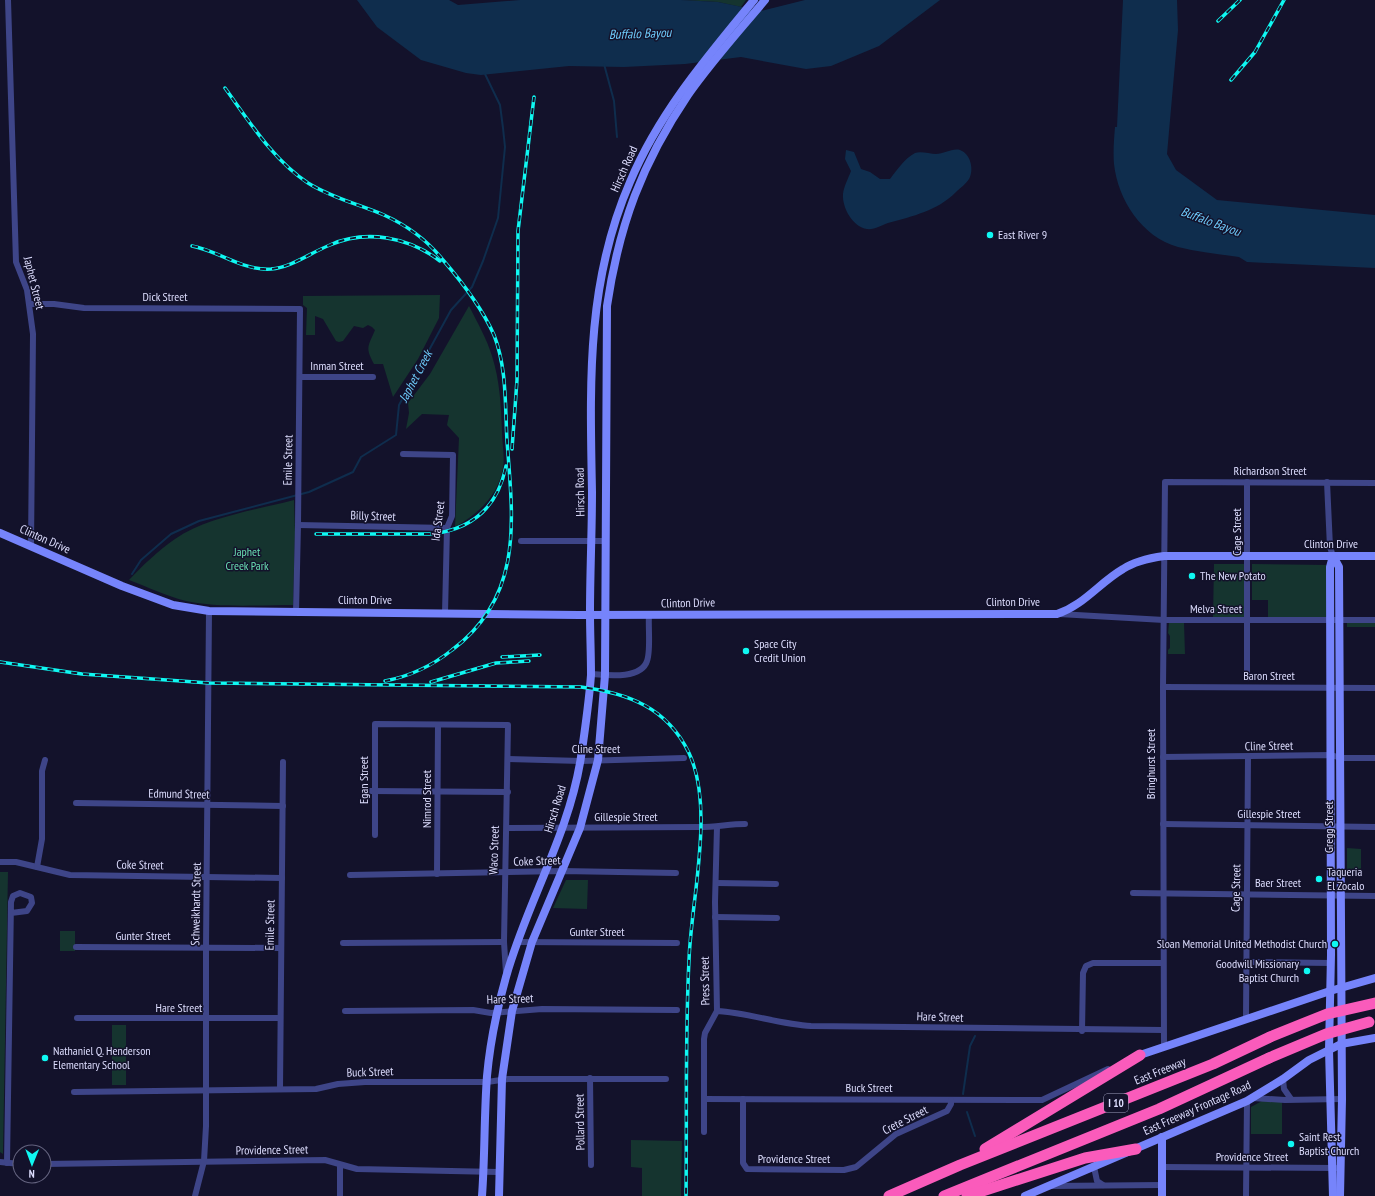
<svg xmlns="http://www.w3.org/2000/svg" width="1375" height="1196" font-family="'PT Sans Narrow',sans-serif">
<style>
.green{fill:#15342f}
.water{fill:#0f2d4d}
.lines{fill:none;stroke-linecap:round;stroke-linejoin:round}
.stream{stroke:#0f2d4d;stroke-width:2}
.street{stroke:#3e4588;stroke-width:6}
.secondary{stroke:#7684fb;stroke-width:8}
.highway{stroke:#fa5bbb;stroke-width:11}
.rail-casing{stroke:#0ff8f2;stroke-width:3.5}
.rail{stroke:#13122b;stroke-width:2;stroke-dasharray:6;stroke-linecap:butt}
.highway-bridge{stroke:#fa5bbb;stroke-width:11}
.poi-dot{fill:#0ff8f2;stroke:#13122b;stroke-width:1.5}
.labels{text-anchor:middle;stroke-width:3;stroke-linejoin:round;paint-order:stroke}
.shield{fill:#13122b;stroke:#a0a0bf;stroke-width:1}
.shield-label{font-size:11px;font-weight:bold;fill:#ddddfe}
.street-label{font-size:12px;fill:#ddddfe;stroke:#13122b}
.poi-label{font-size:12px;fill:#ddddfe;stroke:#13122b;text-anchor:start}
.park-label{font-size:12px;fill:#69deb2;stroke:#13122b}
.water-label{font-size:13px;font-style:italic;fill:#6ecbfb;stroke:#13122b}
</style>
<rect width="100%" height="100%" fill="#13122b"/>
<!-- green -->
<g class="green">
<path d="M 681,0 L 746,0 L 741,7 L 718,2 Z"/>
<path d="M 440,295 L 439,318 L 418,359 L 393,397 L 383,364 L 374,364 C 365,347 368,347 375,330 L 372,327 L 368,325 L 363,328 L 354,326 L 343,341 L 339,342 L 336,341 L 323,319 L 315,316 L 315,335 L 306,335 L 307,308 L 303,305 L 303,296 Z"/>
<path d="M 469,306 C 477,322 487,339 492,356 C 500,381 501,406 502,431 C 502,443 505,457 503,468 C 498,496 478,514 455,527 L 459,438 L 447,425 L 449,415 L 422,414 L 406,429 L 409,413 L 408,403 L 430,374 Z"/>
<path d="M 294,500 L 295,532 L 293,605 C 260,605 217,608 186,601 C 166,596 148,587 129,580 C 143,565 158,551 175,539 C 207,517 256,510 294,500 Z"/>
<path d="M 1214,564 L 1244,564 L 1244,617 L 1213,617 Z"/>
<path d="M 1252,564 L 1327,565 L 1327,617 L 1268,617 L 1268,600 L 1252,600 Z"/>
<path d="M 1375,622 L 1375,627 L 1347,627 L 1347,623 Z"/>
<path d="M 1169,623 L 1184,623 L 1185,654 L 1168,654 L 1168,650 L 1170,648 L 1170,636 L 1168,633 Z"/>
<path d="M 1347,848 L 1361,849 L 1361,873 L 1347,873 Z"/>
<path d="M 0,872 L 8,872 L 3,1154 L 0,1152 Z"/>
<path d="M 566,880 L 588,880 L 587,909 L 553,908 Z"/>
<rect x="60" y="931" width="15" height="20"/>
<rect x="112" y="1025" width="14" height="60"/>
<path d="M 1262,1101 L 1282,1102 L 1282,1134 L 1251,1134 L 1251,1107 Z"/>
<path d="M 631,1140 L 682,1141 L 681,1196 L 642,1196 L 642,1168 L 631,1167 Z"/>
</g>
<!-- water -->
<g class="water">
<path d="M 357,0 L 449,0 L 458,5 L 520,0 L 681,0 L 718,2 L 761,11 L 805,0 L 940,0 L 879,46 L 831,66 L 806,69 L 741,57 L 685,64 L 624,67 L 569,66 L 481,75 L 466,73 L 421,60 L 377,27 Z"/>
<path d="M 1123,0 L 1177,0 L 1178,30 L 1167,154 L 1176,170 L 1217,200 L 1375,215 L 1375,268 L 1247,262 L 1239,257 C 1219,254 1198,252 1178,247 C 1142,237 1118,200 1114,164 C 1113,152 1114,139 1115,127 L 1117,127 Z"/>
<path d="M 846,150 L 854,152 L 861,169 L 870,172 L 880,179 L 890,179 C 897,170 904,159 915,153 C 921,151 930,154 936,154 C 944,154 952,148 960,150 C 971,154 974,170 969,179 C 966,184 960,188 956,192 C 937,211 913,216 888,223 C 882,225 874,230 867,229 C 853,227 842,208 843,194 C 844,186 848,179 851,171 L 845,159 Z"/>
</g>
<g class="lines">
<!-- stream -->
<g class="stream">
<path d="M 604,64 L 614,101 L 617,137"/>
<path d="M 132,574 L 141,560 L 171,534 L 199,521 L 309,492 L 353,472 L 361,457 L 396,435 L 399,405 L 451,310 L 472,287 L 483,261 L 498,218 L 505,147 L 503,128 L 500,105 L 485,74"/>
<path d="M 963,1094 L 970,1046 L 975,1036"/>
<path d="M 967,1112 L 975,1136"/>
</g>
<!-- street -->
<g class="street">
<path d="M 8,0 L 16,262 L 27,290 L 33,334 L 31,547"/>
<path d="M 30,304 L 54,304 L 84,308 L 300,309 L 298,525 L 296,612"/>
<path d="M 300,377 L 373,377"/>
<path d="M 403,454 L 453,455 L 452,516 L 447,528 L 445,613"/>
<path d="M 1327,482 L 1330,547 L 1333,556"/>
<path d="M 298,525 L 447,528"/>
<path d="M 521,541 L 606,541"/>
<path d="M 1059,614 L 1164,620 L 1375,620"/>
<path d="M 591,674 C 605,675 641,680 647,661 C 651,650 648,628 649,615"/>
<path d="M 1247,678 L 1247,482"/>
<path d="M 1163,687 L 1375,688"/>
<path d="M 1163,757 L 1331,755 L 1341,758 L 1375,758"/>
<path d="M 508,759 L 581,761 L 684,758"/>
<path d="M 370,791 L 508,792"/>
<path d="M 76,803 L 283,806"/>
<path d="M 1163,824 L 1375,827"/>
<path d="M 507,828 L 700,827 C 716,827 730,824 745,824"/>
<path d="M 375,835 L 375,724 L 508,725 L 504,942 L 506,973"/>
<path d="M 0,862 L 16,862 L 70,875 L 282,878"/>
<path d="M 37,867 L 42,839 L 42,771 L 45,760"/>
<path d="M 437,874 L 438,725"/>
<path d="M 350,875 L 562,871 L 676,873"/>
<path d="M 716,883 L 776,884"/>
<path d="M 1133,893 L 1375,896"/>
<path d="M 715,917 L 777,918"/>
<path d="M 517,942 L 677,943"/>
<path d="M 343,943 L 504,942"/>
<path d="M 76,947 L 281,948"/>
<path d="M 1246,962 L 1331,963"/>
<path d="M 345,1011 L 473,1010 L 491,1013 L 542,1009 L 677,1010"/>
<path d="M 717,1011 C 749,1013 779,1024 811,1026 L 1163,1030"/>
<path d="M 77,1018 L 280,1018"/>
<path d="M 1246,1019 L 1248,757"/>
<path d="M 1082,1031 L 1083,973 L 1086,966 L 1093,963 L 1163,963"/>
<path d="M 1164,1047 L 1163,687 L 1165,482 L 1375,483"/>
<path d="M 590,1078 L 591,1165"/>
<path d="M 1283,1079 L 1284,1089 L 1291,1099"/>
<path d="M 280,1089 L 283,762"/>
<path d="M 74,1092 L 316,1089 L 338,1084 L 365,1082 L 487,1082 L 508,1079 L 666,1079"/>
<path d="M 1252,1098 L 1285,1100 L 1342,1099"/>
<path d="M 704,1099 L 1042,1100 L 1108,1069"/>
<path d="M 743,1099 L 743,1163 L 747,1169 L 844,1170 L 856,1167 L 896,1134 L 947,1111 L 951,1104 L 951,1100"/>
<path d="M 704,1132 L 704,1039 L 705,1033 L 717,1011 L 715,902 L 717,827"/>
<path d="M 0,1162 L 20,1164"/>
<path d="M 7,1163 L 11,902 L 13,896 L 20,893 L 31,897 L 32,903 L 27,911 L 11,913"/>
<path d="M 44,1164 L 325,1160 L 357,1169 L 498,1172"/>
<path d="M 340,1165 L 340,1196"/>
<path d="M 1094,1167 L 1097,1181 L 1103,1185"/>
<path d="M 1162,1167 L 1336,1168"/>
<path d="M 1050,1186 L 1162,1185"/>
<path d="M 195,1196 L 204,1161 L 206,1126 L 206,948 L 209,611"/>
<path d="M 1246,1196 L 1247,1101"/>
</g>
<!-- secondary -->
<g class="secondary">
<path d="M 0,533 L 122,586 L 173,605 L 209,611 L 579,615 L 1057,614 C 1084,605 1099,583 1123,569 C 1135,561 1150,558 1164,556 L 1375,556"/>
<path d="M 1333,556 L 1339,567 L 1342,1099 L 1340,1196"/>
<path d="M 1140,1055 L 1330,991 L 1375,978"/>
<path d="M 482,1196 C 485,1156 484,1116 487,1076 C 490,1043 497,1009 506,977 C 527,902 569,835 581,757 C 585,730 589,702 591,675 C 591,654 590,633 590,612 C 590,572 592,532 592,492 C 590,384 586,283 630,182 C 659,113 707,57 754,0"/>
<path d="M 499,1196 L 502,1079 L 512,1011 L 532,942 L 580,828 L 598,760 L 605,675 L 607,306 C 619,225 642,163 688,95 C 711,62 739,31 765,0"/>
<path d="M 1025,1196 L 1247,1101 L 1283,1079 L 1309,1060 L 1341,1044 L 1375,1038"/>
<path d="M 1162,1196 L 1162,1137"/>
<path d="M 1333,1196 L 1329,1050 L 1331,955 L 1330,567 L 1333,556"/>
</g>
<!-- highway -->
<g class="highway">
<path d="M 985,1149 L 1140,1055"/>
<path d="M 889,1196 L 960,1165 L 1213,1064 L 1270,1037"/>
<path d="M 944,1196 L 1159,1109 L 1269,1058"/>
<path d="M 967,1196 L 1085,1158 L 1136,1149"/>
</g>
<defs>
<g id="rail">
<path d="M 1218,21 L 1240,0"/>
<path d="M 1231,80 L 1255,52 L 1284,0"/>
<path d="M 225,88 C 249,121 273,160 308,183 C 332,198 358,204 384,215 C 406,225 428,241 443,260 C 462,282 482,308 494,335 C 507,368 505,406 507,441 C 513,520 524,596 452,650 C 432,666 411,676 385,681"/>
<path d="M 192,246 C 219,251 243,271 271,269 C 292,267 310,253 330,245 C 366,229 409,237 440,261"/>
<path d="M 512,449 L 517,380 L 518,231 L 534,97"/>
<path d="M 316,534 L 432,534 C 473,529 498,506 506,466"/>
<path d="M 502,657 L 540,655"/>
<path d="M 0,662 L 82,674 L 209,683 L 581,687 C 627,693 667,707 689,753 C 715,809 691,899 689,960 C 685,1038 687,1117 686,1196"/>
<path d="M 431,682 L 496,663 L 529,661"/>
</g>
</defs>
<!-- rail casing -->
<use href="#rail" class="rail-casing"/>
<!-- rail -->
<use href="#rail" class="rail"/>
<!-- highway-bridge -->
<g class="highway-bridge">
<path d="M 1270,1037 L 1327,1014 L 1375,1003"/>
<path d="M 1269,1058 L 1326,1034 L 1369,1022"/>
</g>
</g>
<!-- markers -->
<g class="poi-dot">
<circle cx="990" cy="235" r="4"/>
<circle cx="1192" cy="576" r="4"/>
<circle cx="746" cy="651" r="4"/>
<circle cx="1319" cy="879" r="4"/>
<circle cx="1335" cy="944" r="4"/>
<circle cx="1307" cy="971" r="4"/>
<circle cx="45" cy="1058" r="4"/>
<circle cx="1291" cy="1144" r="4"/>
</g>
<g class="labels">
<!-- shield labels -->
<rect class="shield" x="1104" y="1094" width="24" height="18" rx="3"/>
<g class="shield-label">
<text x="1116" y="1107">I 10</text>
</g>
<!-- street labels -->
<g class="street-label">
<text transform="translate(624 169) rotate(-66)" y="4">Hirsch Road</text>
<text transform="translate(34 283) rotate(76)" y="4">Japhet Street</text>
<text x="165" y="301">Dick Street</text>
<text x="337" y="370">Inman Street</text>
<text transform="translate(288 460) rotate(-89)" y="4">Emile Street</text>
<text x="1270" y="475">Richardson Street</text>
<text transform="translate(580 492) rotate(-91)" y="4">Hirsch Road</text>
<text transform="translate(373 516) rotate(2)" y="4">Billy Street</text>
<text transform="translate(438 521) rotate(-83)" y="4">Ida Street</text>
<text transform="translate(1237 532) rotate(-90)" y="4">Cage Street</text>
<text transform="translate(45 539) rotate(24)" y="4">Clinton Drive</text>
<text x="1331" y="548">Clinton Drive</text>
<text x="365" y="604">Clinton Drive</text>
<text x="1013" y="606">Clinton Drive</text>
<text transform="translate(688 603) rotate(-1)" y="4">Clinton Drive</text>
<text x="1216" y="613">Melva Street</text>
<text x="1269" y="680">Baron Street</text>
<text transform="translate(1269 746) rotate(-1)" y="4">Cline Street</text>
<text x="596" y="753">Cline Street</text>
<text transform="translate(1151 764) rotate(-90)" y="4">Bringhurst Street</text>
<text transform="translate(364 780) rotate(-90)" y="4">Egan Street</text>
<text transform="translate(179 794) rotate(1)" y="4">Edmund Street</text>
<text transform="translate(427 799) rotate(-90)" y="4">Nimrod Street</text>
<text transform="translate(555 809) rotate(-73)" y="4">Hirsch Road</text>
<text x="1269" y="818">Gillespie Street</text>
<text x="626" y="821">Gillespie Street</text>
<text transform="translate(1329 827) rotate(-90)" y="4">Gregg Street</text>
<text transform="translate(494 850) rotate(-88)" y="4">Waco Street</text>
<text transform="translate(537 861) rotate(-2)" y="4">Coke Street</text>
<text transform="translate(140 865) rotate(1)" y="4">Coke Street</text>
<text x="1278" y="887">Baer Street</text>
<text transform="translate(1236 888) rotate(-89)" y="4">Cage Street</text>
<text transform="translate(196 904) rotate(-89)" y="4">Schweikhardt Street</text>
<text transform="translate(270 925) rotate(-89)" y="4">Emile Street</text>
<text x="597" y="936">Gunter Street</text>
<text x="143" y="940">Gunter Street</text>
<text transform="translate(705 981) rotate(-91)" y="4">Press Street</text>
<text transform="translate(510 999) rotate(-2)" y="4">Hare Street</text>
<text x="179" y="1012">Hare Street</text>
<text transform="translate(940 1017) rotate(2)" y="4">Hare Street</text>
<text transform="translate(1160 1071) rotate(-22)" y="4">East Freeway</text>
<text transform="translate(370 1072) rotate(-2)" y="4">Buck Street</text>
<text x="869" y="1092">Buck Street</text>
<text transform="translate(1197 1108) rotate(-24)" y="4">East Freeway Frontage Road</text>
<text transform="translate(905 1120) rotate(-27)" y="4">Crete Street</text>
<text transform="translate(580 1122) rotate(-91)" y="4">Pollard Street</text>
<text transform="translate(272 1150) rotate(-1)" y="4">Providence Street</text>
<text x="1252" y="1161">Providence Street</text>
<text x="794" y="1163">Providence Street</text>
</g>
<!-- poi labels -->
<g class="poi-label">
<text x="998" y="239">East River 9</text>
<text x="1200" y="580">The New Potato</text>
<text x="754" y="648">Space City<tspan x="754" dy="14">Credit Union</tspan></text>
<text x="1327" y="876">Taqueria<tspan x="1327" dy="14">El Zocalo</tspan></text>
<text x="1327" y="948" text-anchor="end">Sloan Memorial United Methodist Church</text>
<text x="1299" y="968" text-anchor="end">Goodwill Missionary<tspan x="1299" dy="14">Baptist Church</tspan></text>
<text x="53" y="1055">Nathaniel Q. Henderson<tspan x="53" dy="14">Elementary School</tspan></text>
<text x="1299" y="1141">Saint Rest<tspan x="1299" dy="14">Baptist Church</tspan></text>
</g>
<!-- park labels -->
<g class="park-label">
<text x="247" y="556">Japhet<tspan x="247" dy="14">Creek Park</tspan></text>
</g>
<!-- water labels -->
<g class="water-label">
<text transform="translate(640 33) rotate(-2)" y="5">Buffalo Bayou</text>
<text transform="translate(1211 221) rotate(20)" y="5">Buffalo Bayou</text>
<text transform="translate(415 376) rotate(-62)" y="5">Japhet Creek</text>
</g>
</g>
<!-- north arrow -->
<g transform="translate(32 1164) rotate(181)"><circle r="19" fill="#13122b" stroke="#64637f"/>
<path d="M0-3L7 15L0 10L-7 15Z" fill="#0ff8f2"/>
<text y="-6" font-size="11" font-weight="bold" text-anchor="middle" fill="#ddddfe">N</text>
</g>
</svg>
